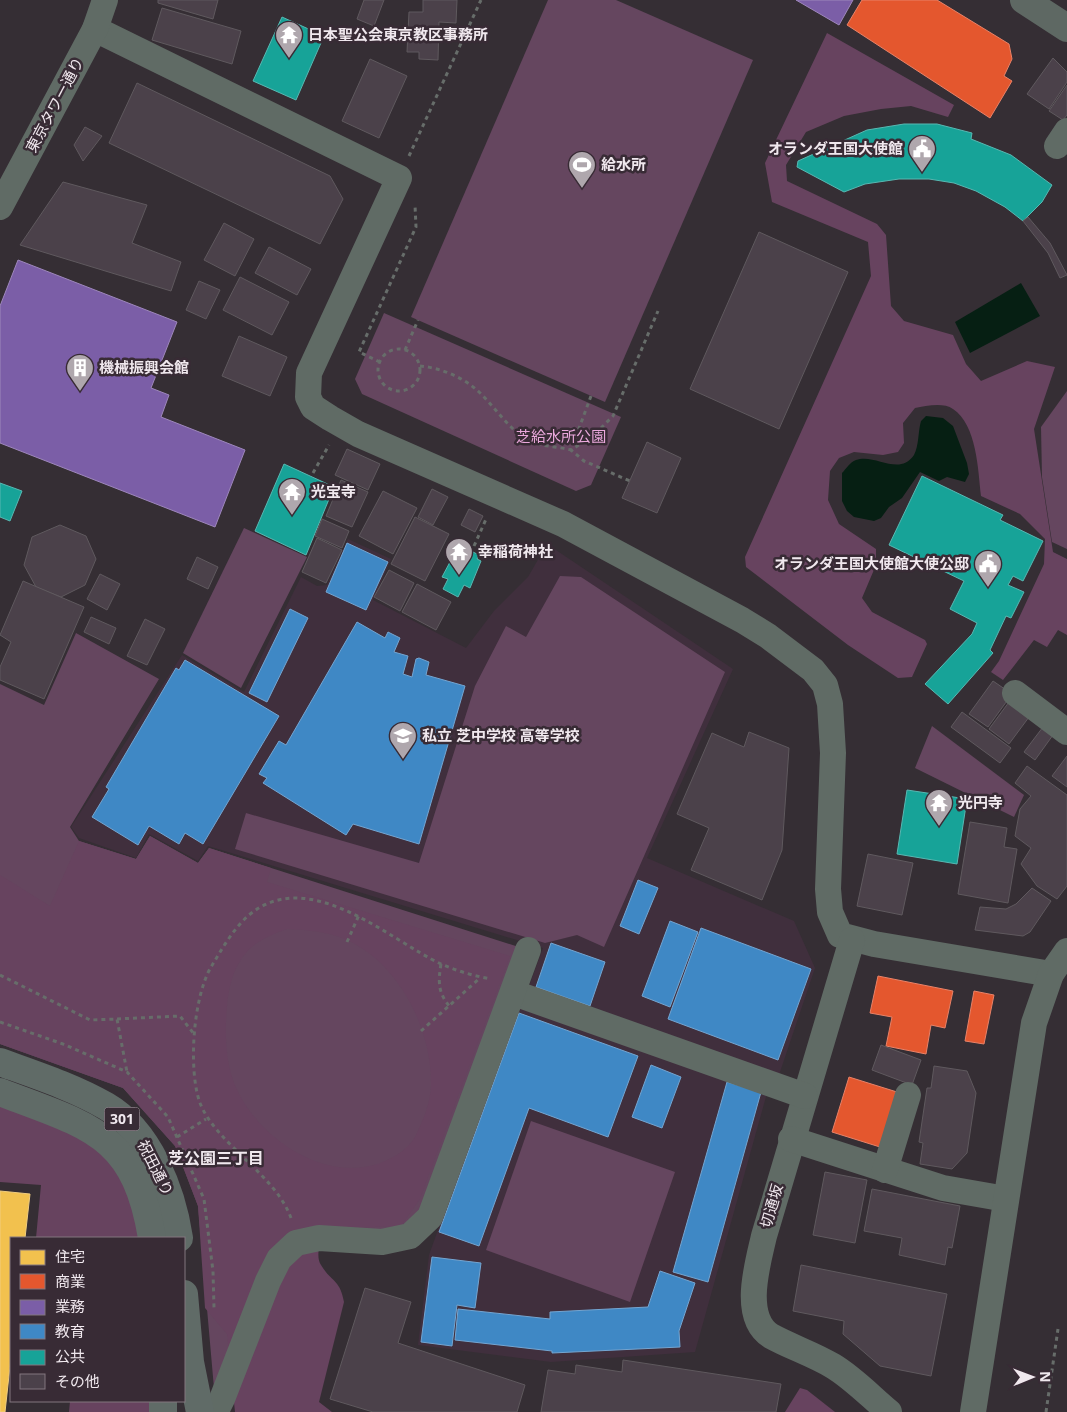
<svg xmlns="http://www.w3.org/2000/svg" width="1067" height="1412" font-family="'Noto Sans','Noto Sans JP',sans-serif">
<style>
.built{fill:#402f3d}
.green{fill:#65465f}
.forest{fill:#67435f;fill-rule:evenodd}
.water{fill:#061f13}
.homes{fill:#f2c14e;stroke:#f1cd7e}
.shops{fill:#e4572e;stroke:#e88268}
.offices{fill:#7b5ea7;stroke:#9e87bc}
.schools{fill:#3f88c5;stroke:#74a5d1}
.public{fill:#17a398;stroke:#58b8b2}
.building{fill:#4b414a;stroke:#5f595e}
.lines{fill:none;stroke-linecap:round;stroke-linejoin:round}
.path{stroke:#676d6a;stroke-width:3;stroke-dasharray:4 4;stroke-linecap:butt}
.minor{stroke:#606b65;stroke-width:26}
.major{stroke:#606b67;stroke-width:28}
.highway{stroke:#5e6863;stroke-width:28}
.labels{text-anchor:middle;stroke-width:5;stroke-linejoin:round;paint-order:stroke}
.shield{fill:#382b35;stroke:#b9afb6;stroke-width:1}
.shield-label{font-size:14px;font-weight:bold;fill:#f0e8ee}
.poi-label{font-size:15px;font-weight:bold;fill:#f0e8ee;stroke:#382b35;text-anchor:start}
.street-label{font-size:15px;fill:#f0e8ee;stroke:#382b35}
.park-label{font-size:15px;fill:#eaa8dc;stroke:#382b35}
.neighbourhood-label{font-size:16px;font-weight:bold;fill:#f0e8ee;stroke:#382b35}
</style>
<rect width="100%" height="100%" fill="#352e34"/>
<!-- built -->
<g class="built">
<path d="M 348,539 L 391,559 L 373,600 L 466,648 L 494,611 L 528,577 L 547,544 L 733,669 L 647,858 L 794,921 L 815,968 L 778,1078 L 528,989 L 543,948 L 208,846 L 198,861 L 149,834 L 136,858 L 79,838 L 71,827 L 182,655 L 244,692 L 301,577 L 317,586 L 327,585 Z"/>
<path d="M 523,1007 L 767,1093 L 695,1352 L 551,1362 L 418,1345 L 429,1255 L 516,1012 Z"/>
</g>
<!-- green -->
<g class="green">
<path d="M 548,0 L 616,0 L 753,60 L 605,402 L 411,317 Z"/>
<path d="M 384,313 L 621,417 L 591,485 L 576,491 L 362,394 L 355,379 Z"/>
<path d="M 1067,391 L 1067,549 L 1052,542 L 1042,477 L 1041,427 Z"/>
<path d="M 244,528 L 307,557 L 241,688 L 183,653 Z"/>
<path d="M 560,576 L 581,577 L 725,672 L 604,947 L 577,935 L 545,943 L 235,849 L 246,813 L 419,863 L 475,686 L 506,626 L 526,637 Z"/>
<path d="M 76,633 L 159,679 L 70,827 L 79,841 L 136,859 L 150,836 L 198,863 L 209,848 L 528,950 L 410,1236 L 319,1238 L 216,1411 L 198,1206 L 175,1146 L 123,1088 L 0,1044 L 0,684 L 44,705 Z"/>
<path d="M 932,726 L 1024,795 L 1014,817 L 915,768 Z"/>
<path d="M 531,1121 L 675,1172 L 630,1302 L 486,1250 Z"/>
</g>
<!-- forest -->
<g class="forest">
<path d="M 827,33 L 954,105 L 948,117 L 911,106 L 881,109 L 844,116 L 806,132 L 786,165 L 787,181 L 877,224 L 886,235 L 891,306 L 904,321 L 953,335 L 966,364 L 981,381 L 1027,361 L 1055,367 L 1034,429 L 1053,552 L 1067,559 L 1067,635 L 1058,630 L 1047,647 L 1034,640 L 1003,680 L 991,672 L 999,661 L 1044,564 L 1045,539 L 1020,514 L 981,496 C 978,470 977,425 953,409 C 943,402 926,406 915,408 L 903,423 L 904,443 L 898,452 L 883,455 L 854,452 L 839,458 L 830,471 L 828,500 L 839,524 L 876,549 L 876,565 L 862,598 L 872,612 L 925,640 L 927,644 L 912,677 L 898,678 L 848,645 L 746,567 L 745,557 L 871,276 L 868,242 L 772,202 L 765,163 Z"/>
<path d="M 150,836 L 198,863 L 209,848 L 271,868 L 267,882 L 510,956 L 420,1199 L 401,1226 L 322,1229 C 321,1240 315,1256 321,1265 C 331,1282 340,1279 344,1302 L 319,1402 L 332,1412 L 235,1412 L 227,1334 L 205,1308 L 198,1206 L 175,1146 L 123,1088 L 0,1044 L 0,875 L 50,906 L 79,841 L 136,859 ZM 287,929 C 309,930 333,932 353,943 C 401,968 432,1031 431,1085 C 431,1101 423,1121 416,1135 C 409,1150 389,1161 374,1165 C 317,1181 249,1131 232,1077 C 225,1054 225,1030 227,1006 C 229,984 235,961 253,946 C 263,938 276,933 287,929 Z"/>
<path d="M 0,1104 L 74,1133 L 109,1151 L 134,1193 L 141,1238 L 36,1238 L 41,1185 L 0,1182 Z"/>
<path d="M 800,1388 L 807,1390 L 835,1412 L 785,1412 Z"/>
<path d="M 70,1401 L 149,1401 L 150,1412 L 69,1412 Z"/>
</g>
<!-- water -->
<g class="water">
<path d="M 1021,283 L 1040,316 L 970,353 L 955,322 Z"/>
<path d="M 926,416 L 943,418 L 953,426 L 967,463 L 969,474 L 965,482 L 947,477 L 939,481 L 920,472 L 902,498 L 889,507 L 881,518 L 874,521 L 854,517 L 847,511 L 842,501 L 842,473 C 846,469 850,462 856,460 C 875,453 899,477 914,455 C 919,446 918,431 921,421 Z"/>
</g>
<!-- homes -->
<path class="homes" d="M 0,1191 L 30,1194 L 25,1238 L 11,1238 L 11,1357 L 5,1412 L 0,1412 Z"/>
<!-- shops -->
<g class="shops">
<path d="M 862,0 L 937,0 L 1009,44 L 1012,59 L 1004,76 L 1012,81 L 990,118 L 847,25 Z"/>
<path d="M 878,976 L 953,991 L 945,1028 L 931,1025 L 926,1054 L 886,1046 L 892,1017 L 870,1013 Z"/>
<path d="M 974,991 L 994,995 L 984,1044 L 965,1041 Z"/>
<path d="M 849,1077 L 897,1092 L 880,1147 L 832,1132 Z"/>
</g>
<!-- offices -->
<g class="offices">
<path d="M 796,0 L 853,0 L 839,25 Z"/>
<path d="M 18,260 L 177,322 L 151,388 L 169,395 L 161,417 L 245,450 L 215,527 L 0,443 L 0,306 Z"/>
</g>
<!-- schools -->
<g class="schools">
<path d="M 347,543 L 388,562 L 366,610 L 326,592 Z"/>
<path d="M 290,609 L 308,618 L 267,702 L 249,693 Z"/>
<path d="M 357,622 L 385,638 L 388,632 L 400,638 L 394,652 L 408,656 L 403,674 L 412,677 L 416,659 L 419,658 L 429,662 L 426,675 L 465,686 L 419,844 L 353,824 L 346,835 L 263,783 L 267,778 L 259,774 L 279,741 L 286,745 Z"/>
<path d="M 185,660 L 279,716 L 203,844 L 185,833 L 179,844 L 149,826 L 138,845 L 92,817 L 109,789 L 106,787 L 176,668 L 179,670 Z"/>
<path d="M 638,880 L 658,888 L 639,934 L 620,926 Z"/>
<path d="M 670,921 L 698,932 L 670,1007 L 642,996 Z"/>
<path d="M 701,928 L 811,969 L 778,1060 L 668,1019 Z"/>
<path d="M 551,943 L 605,962 L 590,1006 L 536,987 Z"/>
<path d="M 519,1013 L 638,1056 L 608,1137 L 529,1108 L 479,1246 L 439,1232 Z"/>
<path d="M 651,1065 L 681,1077 L 662,1128 L 632,1117 Z"/>
<path d="M 727,1082 L 761,1092 L 708,1282 L 673,1272 Z"/>
<path d="M 432,1257 L 481,1263 L 475,1308 L 457,1305 L 452,1346 L 421,1342 Z"/>
<path d="M 660,1271 L 695,1283 L 679,1331 L 680,1347 L 552,1353 L 552,1351 L 455,1340 L 458,1309 L 550,1319 L 550,1312 L 648,1307 Z"/>
</g>
<!-- public -->
<g class="public">
<path d="M 282,17 L 324,36 L 296,100 L 253,81 Z"/>
<path d="M 904,124 L 937,124 L 972,133 L 971,139 L 1011,155 L 1052,185 L 1042,202 L 1023,221 L 1005,207 L 976,191 L 954,183 L 929,179 L 899,179 L 865,184 L 844,192 L 797,167 L 798,161 L 867,130 Z"/>
<path d="M 284,464 L 334,487 L 306,555 L 255,531 Z"/>
<path d="M 922,476 L 1003,515 L 1000,520 L 1043,541 L 1023,581 L 1013,576 L 1008,585 L 1024,592 L 1011,618 L 1006,616 L 990,650 L 993,653 L 948,704 L 925,684 L 972,634 L 977,623 L 950,609 L 964,581 L 889,545 Z"/>
<path d="M 0,483 L 22,491 L 10,521 L 0,517 Z"/>
<path d="M 465,548 L 479,555 L 477,559 L 481,561 L 470,588 L 464,585 L 458,597 L 443,589 L 448,579 L 442,577 L 450,562 L 454,564 L 460,550 L 464,551 Z"/>
<path d="M 907,790 L 967,799 L 957,864 L 897,854 Z"/>
</g>
<!-- building -->
<g class="building">
<path d="M 158,0 L 218,0 L 213,19 L 158,3 Z"/>
<path d="M 364,0 L 384,0 L 374,26 L 357,19 Z"/>
<path d="M 423,0 L 457,0 L 456,23 L 439,22 L 438,60 L 419,59 L 419,52 L 407,52 L 409,12 L 423,12 Z"/>
<path d="M 162,8 L 241,31 L 232,64 L 152,40 Z"/>
<path d="M 1053,58 L 1067,72 L 1067,82 L 1049,109 L 1027,94 Z"/>
<path d="M 370,59 L 407,76 L 379,138 L 342,121 Z"/>
<path d="M 137,83 L 330,176 L 343,199 L 320,244 L 109,143 Z"/>
<path d="M 1067,85 L 1067,115 L 1063,120 L 1049,111 Z"/>
<path d="M 85,127 L 102,136 L 83,161 L 74,145 Z"/>
<path d="M 63,182 L 147,205 L 132,243 L 181,262 L 171,291 L 20,245 Z"/>
<path d="M 1028,217 L 1050,243 L 1067,275 L 1060,278 L 1048,253 L 1023,221 Z"/>
<path d="M 224,223 L 254,239 L 235,276 L 204,260 Z"/>
<path d="M 759,232 L 848,272 L 779,429 L 690,389 Z"/>
<path d="M 269,247 L 311,269 L 297,295 L 255,273 Z"/>
<path d="M 240,277 L 289,302 L 272,335 L 223,310 Z"/>
<path d="M 199,281 L 220,290 L 206,319 L 186,310 Z"/>
<path d="M 239,336 L 287,357 L 270,396 L 222,376 Z"/>
<path d="M 647,442 L 681,458 L 657,513 L 622,498 Z"/>
<path d="M 347,449 L 380,464 L 368,490 L 335,475 Z"/>
<path d="M 341,480 L 368,492 L 352,527 L 326,516 Z"/>
<path d="M 432,489 L 448,497 L 433,525 L 418,517 Z"/>
<path d="M 383,491 L 417,508 L 393,554 L 359,536 Z"/>
<path d="M 469,509 L 483,516 L 475,532 L 461,525 Z"/>
<path d="M 415,517 L 449,534 L 425,581 L 391,564 Z"/>
<path d="M 322,519 L 349,531 L 342,548 L 315,536 Z"/>
<path d="M 60,525 L 86,536 L 96,559 L 85,585 L 61,597 L 36,587 L 24,565 L 32,537 Z"/>
<path d="M 317,538 L 342,550 L 326,583 L 302,572 Z"/>
<path d="M 197,557 L 218,567 L 208,589 L 187,579 Z"/>
<path d="M 389,570 L 414,583 L 400,611 L 374,597 Z"/>
<path d="M 100,574 L 120,584 L 107,610 L 87,599 Z"/>
<path d="M 23,581 L 84,607 L 44,699 L 0,680 L 0,667 L 11,642 L 0,635 Z"/>
<path d="M 417,584 L 451,602 L 436,630 L 402,612 Z"/>
<path d="M 91,617 L 116,628 L 109,644 L 84,632 Z"/>
<path d="M 145,619 L 165,629 L 147,665 L 127,656 Z"/>
<path d="M 993,681 L 1012,694 L 988,727 L 969,714 Z"/>
<path d="M 1012,698 L 1032,713 L 1009,744 L 989,729 Z"/>
<path d="M 962,712 L 1011,748 L 1000,763 L 951,727 Z"/>
<path d="M 1043,727 L 1053,735 L 1035,760 L 1024,752 Z"/>
<path d="M 749,732 L 789,748 L 782,850 L 762,900 L 691,870 L 709,828 L 677,814 L 712,733 L 744,747 Z"/>
<path d="M 1067,756 L 1067,787 L 1052,776 Z"/>
<path d="M 1027,766 L 1067,795 L 1067,886 L 1057,899 L 1037,886 L 1021,864 L 1031,848 L 1015,836 L 1020,809 L 1031,796 L 1015,783 Z"/>
<path d="M 970,822 L 1007,828 L 1004,847 L 1017,849 L 1008,903 L 958,894 Z"/>
<path d="M 868,854 L 913,863 L 902,915 L 857,906 Z"/>
<path d="M 1032,888 L 1051,901 L 1030,932 L 1023,936 L 975,930 L 980,907 L 1006,909 L 1016,904 Z"/>
<path d="M 881,1045 L 921,1060 L 912,1085 L 872,1070 Z"/>
<path d="M 934,1066 L 967,1071 L 976,1093 L 967,1153 L 952,1169 L 920,1164 L 923,1143 L 919,1142 L 927,1088 L 931,1088 Z"/>
<path d="M 825,1172 L 867,1180 L 855,1243 L 813,1235 Z"/>
<path d="M 872,1189 L 960,1206 L 952,1248 L 948,1247 L 945,1265 L 899,1255 L 902,1238 L 864,1231 Z"/>
<path d="M 801,1265 L 947,1294 L 931,1376 L 880,1366 L 843,1334 L 844,1321 L 793,1311 Z"/>
<path d="M 365,1288 L 411,1302 L 398,1343 L 525,1385 L 517,1412 L 373,1412 L 330,1399 Z"/>
<path d="M 623,1360 L 781,1384 L 776,1412 L 541,1412 L 548,1370 L 575,1374 L 576,1365 L 622,1372 Z"/>
</g>
<g class="lines">
<!-- path -->
<g class="path">
<path d="M 409,156 L 481,0"/>
<circle cx="399" cy="370" r="21"/>
<path d="M 405,350 L 418,320"/>
<path d="M 380,362 L 359,352 L 416,227 L 415,205"/>
<path d="M 420,366 C 441,368 463,377 479,392 C 495,407 507,427 526,439 C 539,447 556,446 571,450 L 594,435 L 613,416 L 658,311"/>
<path d="M 591,396 L 571,450 L 584,461 L 630,481"/>
<path d="M 313,473 L 329,445"/>
<path d="M 474,546 L 487,517"/>
<path d="M 347,942 L 359,915"/>
<path d="M 441,964 C 438,982 438,993 450,1007"/>
<path d="M 0,975 L 90,1020 L 117,1019 L 127,1072"/>
<path d="M 117,1019 L 180,1016 L 194,1034"/>
<path d="M 0,1022 L 63,1044 L 127,1072 L 168,1117 L 204,1199 L 213,1271 L 214,1308"/>
<path d="M 421,1031 L 480,978"/>
<path d="M 177,1137 L 206,1119"/>
<path d="M 291,1218 C 275,1174 216,1144 200,1103 C 188,1070 193,998 211,967 C 222,949 233,929 249,915 C 309,865 388,939 441,964 C 457,971 474,976 491,979"/>
<path d="M 1046,1412 L 1058,1329"/>
</g>
<!-- minor -->
<g class="minor">
<path d="M 95,29 L 399,178 L 309,373 L 308,397 L 313,407 L 330,418 L 358,434 L 563,524 L 742,620 L 768,636 L 813,670 L 825,685 L 830,704 L 833,753 L 828,889 L 830,912 L 840,935 L 874,944 L 1051,974"/>
<path d="M 1057,146 L 1067,131"/>
<path d="M 0,207 L 95,29 L 105,0"/>
<path d="M 1015,693 L 1067,732"/>
<path d="M 852,940 L 764,1236 C 758,1263 741,1317 771,1336 C 791,1347 813,1354 833,1366 C 853,1378 871,1397 889,1412"/>
<path d="M 514,993 L 805,1096"/>
<path d="M 791,1139 L 943,1188 L 1006,1199"/>
<path d="M 885,1170 L 908,1095"/>
<path d="M 209,1412 L 216,1411 L 222,1399 L 268,1281 L 279,1259 L 296,1243 L 319,1238 L 382,1242 L 410,1236 L 430,1217 L 528,950"/>
<path d="M 973,1412 L 1034,1023 L 1051,974 L 1067,951"/>
</g>
<!-- major -->
<g class="major">
<path d="M 0,1062 C 36,1075 73,1087 106,1106 C 149,1131 172,1191 179,1238"/>
<path d="M 0,1092 C 89,1126 135,1133 152,1238"/>
<path d="M 184,1294 L 190,1362 L 200,1412"/>
<path d="M 163,1401 L 163,1412"/>
</g>
<!-- highway -->
<path class="highway" d="M 1024,0 L 1067,28"/>
</g>
<!-- icons -->
<defs>
<symbol id="temple-pin" viewBox="-11 -11 22 30"><path d="M0 17L-7.5 6A9.5 9.5 0 1 1 7.5 6Z" fill="#afa7ad" stroke="#382b35"/><path d="M0-6L5-2H3V0L6.5 2.5H4V6H1.5V3h-3V6H-4V2.5H-6.5L-3 0V-2H-5Z" fill="#fff"/></symbol>
<symbol id="civic-pin" viewBox="-11 -11 22 30"><path d="M0 17L-7.5 6A9.5 9.5 0 1 1 7.5 6Z" fill="#afa7ad" stroke="#382b35"/><path d="M-.6-6.5H3V-4.5H.6V-3L4-1V1h2V6H-6V1h2V-1L-.6-3ZM-1.2 2.5V6h2.4V2.5Z" fill="#fff"/></symbol>
<symbol id="stadium-pin" viewBox="-11 -11 22 30"><path d="M0 17L-7.5 6A9.5 9.5 0 1 1 7.5 6Z" fill="#afa7ad" stroke="#382b35"/><path d="M0-5a6.5 5 0 1 0 0 10a6.5 5 0 1 0 0-10ZM-3.5-1.8h7v3.6h-7Z" fill="#fff"/></symbol>
<symbol id="building-pin" viewBox="-11 -11 22 30"><path d="M0 17L-7.5 6A9.5 9.5 0 1 1 7.5 6Z" fill="#afa7ad" stroke="#382b35"/><path d="M-4-6H4V6H1V3H-1V6H-4ZM-2.5-4.3h1.7v1.8h-1.7ZM.8-4.3h1.7v1.8H.8ZM-2.5-1h1.7V.8h-1.7ZM.8-1h1.7V.8H.8Z" fill="#fff"/></symbol>
<symbol id="school-pin" viewBox="-11 -11 22 30"><path d="M0 17L-7.5 6A9.5 9.5 0 1 1 7.5 6Z" fill="#afa7ad" stroke="#382b35"/><path d="M0-5L7-2L0 1L-7-2ZM-4 1L0 2.5L4 1V4Q0 6-4 4Z" fill="#fff"/></symbol>
</defs>
<g fill-rule="evenodd">
<use href="#temple-pin" x="273" y="19" width="32" height="43"/>
<use href="#civic-pin" x="906" y="133" width="32" height="43"/>
<use href="#stadium-pin" x="566" y="149" width="32" height="43"/>
<use href="#building-pin" x="64" y="352" width="32" height="43"/>
<use href="#temple-pin" x="276" y="476" width="32" height="43"/>
<use href="#temple-pin" x="443" y="536" width="32" height="43"/>
<use href="#civic-pin" x="972" y="548" width="32" height="43"/>
<use href="#school-pin" x="387" y="720" width="32" height="43"/>
<use href="#temple-pin" x="923" y="787" width="32" height="43"/>
</g>
<g class="labels">
<!-- shield labels -->
<rect class="shield" x="104.5" y="1107.5" width="35" height="23" rx="4"/>
<g class="shield-label">
<text x="122" y="1124">301</text>
</g>
<!-- poi labels -->
<g class="poi-label">
<text x="308" y="40">日本聖公会東京教区事務所</text>
<text x="903" y="154" text-anchor="end">オランダ王国大使館</text>
<text x="601" y="170">給水所</text>
<text x="99" y="373">機械振興会館</text>
<text x="311" y="497">光宝寺</text>
<text x="478" y="557">幸稲荷神社</text>
<text x="969" y="569" text-anchor="end">オランダ王国大使館大使公邸</text>
<text x="422" y="741">私立 芝中学校 高等学校</text>
<text x="958" y="808">光円寺</text>
</g>
<!-- street labels -->
<g class="street-label">
<text transform="translate(55 105) rotate(-62)" y="5">東京タワー通り</text>
<text transform="translate(155 1168) rotate(63)" y="5">祝田通り</text>
<text transform="translate(772 1206) rotate(-74)" y="5">切通坂</text>
</g>
<!-- park labels -->
<g class="park-label">
<text x="561" y="442">芝給水所公園</text>
</g>
<!-- neighbourhood labels -->
<g class="neighbourhood-label">
<text x="216" y="1164">芝公園三丁目</text>
</g>
</g>
<!-- legend -->
<rect x="10" y="1237" width="175" height="165" fill="#382b35" stroke="#82777f"/>
<rect x="20" y="1250" width="25" height="15" fill="#f2c14e" stroke="#82777f"/>
<text x="55" y="1262" font-size="15" fill="#f0e8ee">住宅</text>
<rect x="20" y="1274" width="25" height="15" fill="#e4572e" stroke="#82777f"/>
<text x="55" y="1287" font-size="15" fill="#f0e8ee">商業</text>
<rect x="20" y="1300" width="25" height="15" fill="#7b5ea7" stroke="#82777f"/>
<text x="55" y="1312" font-size="15" fill="#f0e8ee">業務</text>
<rect x="20" y="1324" width="25" height="15" fill="#3f88c5" stroke="#82777f"/>
<text x="55" y="1337" font-size="15" fill="#f0e8ee">教育</text>
<rect x="20" y="1350" width="25" height="15" fill="#17a398" stroke="#82777f"/>
<text x="55" y="1362" font-size="15" fill="#f0e8ee">公共</text>
<rect x="20" y="1374" width="25" height="15" fill="#4b414a" stroke="#82777f"/>
<text x="55" y="1387" font-size="15" fill="#f0e8ee">その他</text>
<!-- north arrow -->
<g transform="translate(1032 1377) rotate(89)" stroke="#382b35" stroke-width="4" paint-order="stroke">
<path d="M0-4L9 19L0 12L-9 19Z" fill="#f0e8ee"/>
<text y="-8" font-size="14" font-weight="bold" text-anchor="middle" fill="#f0e8ee">N</text>
</g>
</svg>
